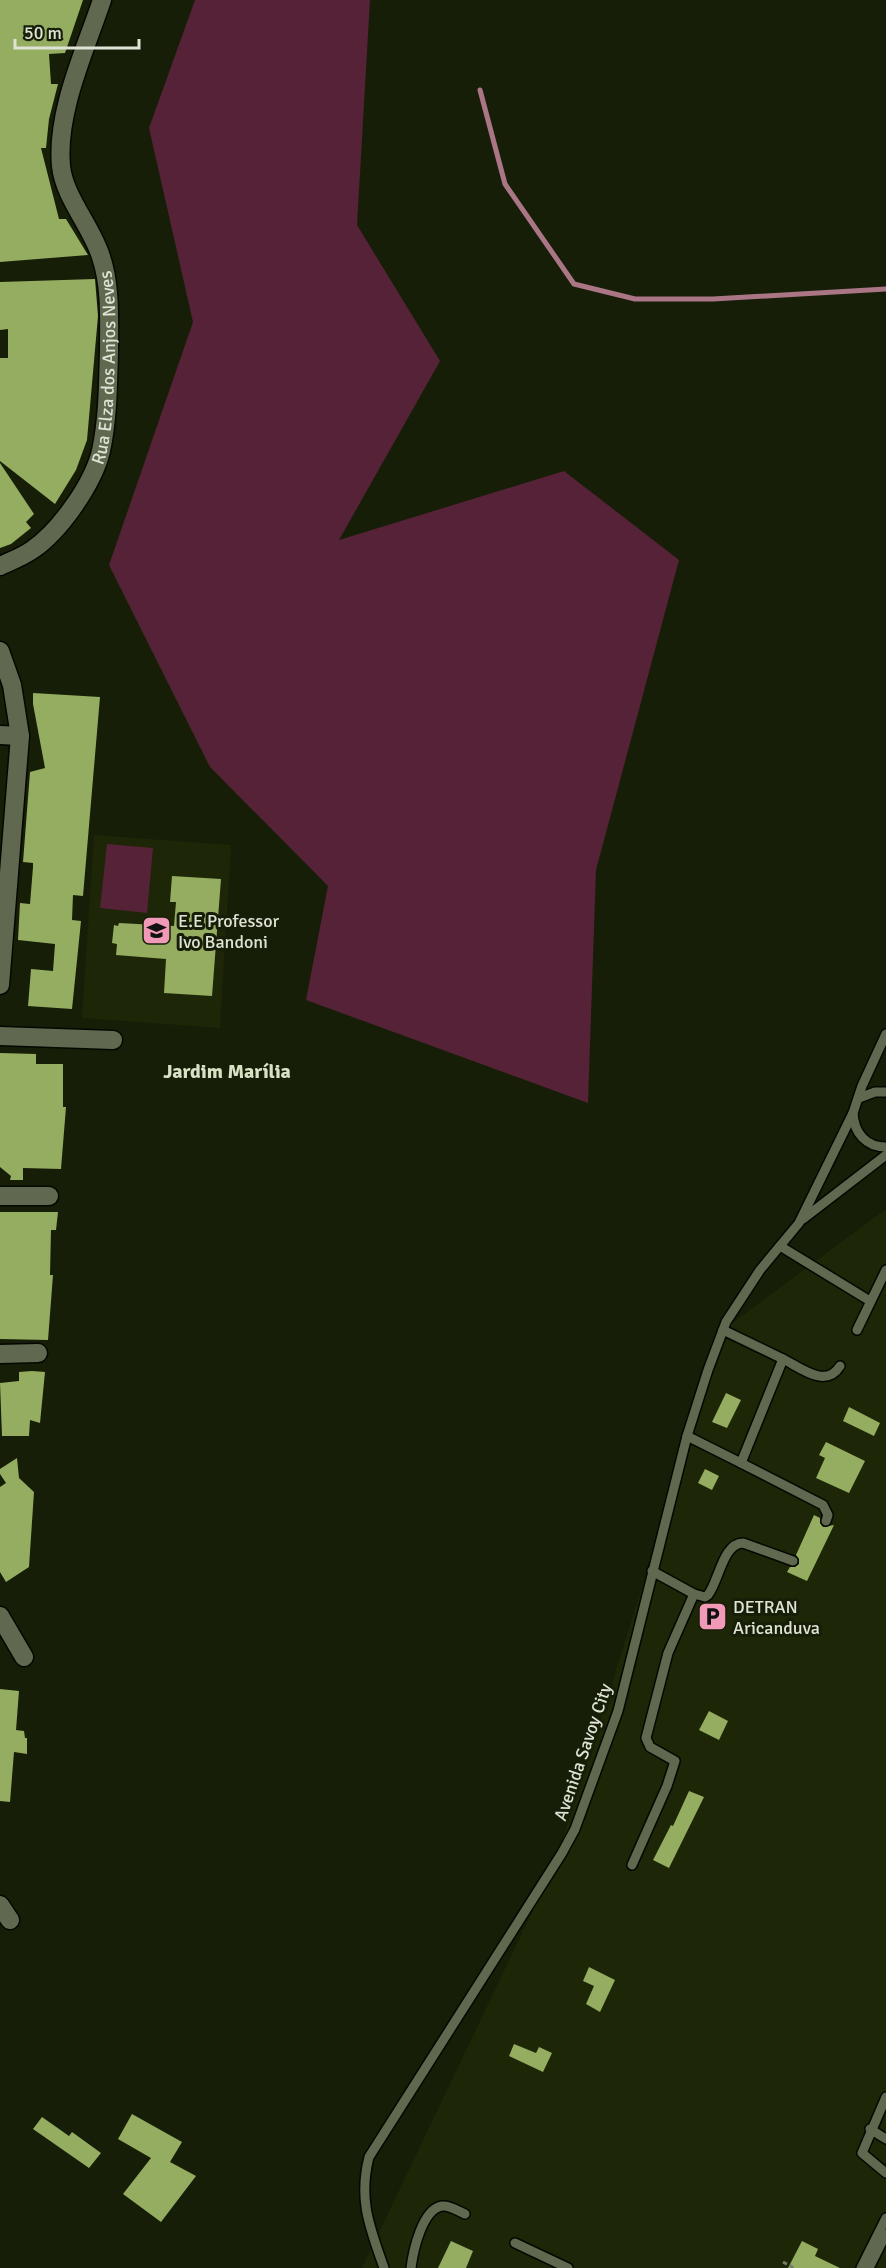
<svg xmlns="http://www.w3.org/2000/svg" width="886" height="2268" font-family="Signika,sans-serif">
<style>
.built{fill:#1d2607}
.green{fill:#562237}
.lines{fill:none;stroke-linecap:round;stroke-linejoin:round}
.stream{stroke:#aa7686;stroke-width:5}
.building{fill:#94ad60}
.lane-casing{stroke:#040800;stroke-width:12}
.street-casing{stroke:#040800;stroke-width:21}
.path{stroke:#757b69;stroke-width:3;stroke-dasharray:4.5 3;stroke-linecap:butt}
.lane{stroke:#60694f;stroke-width:9}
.street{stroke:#60694f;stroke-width:18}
.labels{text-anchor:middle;stroke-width:6;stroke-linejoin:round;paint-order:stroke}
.street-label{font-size:18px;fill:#dee3d5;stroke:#171e07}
.poi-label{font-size:18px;fill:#dee3d5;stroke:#171e07;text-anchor:start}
.neighbourhood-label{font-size:20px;font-weight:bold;fill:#d7e2c5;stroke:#171e07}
</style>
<rect width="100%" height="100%" fill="#171e07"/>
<!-- built -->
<g class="built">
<path d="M 94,835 L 231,845 L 220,1028 L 82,1018 Z"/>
<path d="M 886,1209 L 886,2268 L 362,2268 L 555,1864 L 723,1330 Z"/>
</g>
<!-- green -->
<g class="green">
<path d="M 195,0 L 370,0 L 357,225 L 440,361 L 339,540 L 564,471 L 679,560 L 596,870 L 588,1103 L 306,1000 L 328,886 L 210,767 L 109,565 L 193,322 L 149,128 Z"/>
<path d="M 107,844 L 153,848 L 147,913 L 100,908 Z"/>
</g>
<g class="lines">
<!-- stream -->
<path class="stream" d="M 480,90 L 505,184 L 574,284 L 635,299 L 713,299 L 886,289"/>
</g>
<!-- building -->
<g class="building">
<path d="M 0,0 L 83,0 L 65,53 L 49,54 L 51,84 L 58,84 L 49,119 L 46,148 L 41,148 L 59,219 L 66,219 L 88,255 L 0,262 Z"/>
<path d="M 95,279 L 98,316 L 87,440 L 76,470 L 55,504 L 0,461 L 0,358 L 8,358 L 8,329 L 0,330 L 0,282 Z"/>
<path d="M 0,463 L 34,514 L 26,522 L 31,528 L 11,544 L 0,548 Z"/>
<path d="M 33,693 L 100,697 L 83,896 L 73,895 L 72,920 L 81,921 L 72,1009 L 28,1006 L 31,969 L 53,971 L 55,944 L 18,940 L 20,903 L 30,904 L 33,867 L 33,863 L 23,862 L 30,772 L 45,768 L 33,704 Z"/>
<path d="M 172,876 L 221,879 L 212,996 L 164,993 L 166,959 L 116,955 L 117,944 L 112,943 L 114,925 L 118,926 L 119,923 L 174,926 L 176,902 L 170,902 Z"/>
<path d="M 0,1053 L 36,1054 L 36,1064 L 63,1064 L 63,1107 L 66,1107 L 61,1169 L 23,1168 L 23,1180 L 10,1180 L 11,1176 L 0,1167 Z"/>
<path d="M 0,1212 L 58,1212 L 56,1230 L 51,1230 L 50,1275 L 53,1275 L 48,1340 L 0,1339 Z"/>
<path d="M 32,1371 L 45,1372 L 40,1423 L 30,1420 L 29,1436 L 2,1436 L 0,1383 L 19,1381 L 19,1372 Z"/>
<path d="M 726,1393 L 741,1400 L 727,1428 L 712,1422 Z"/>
<path d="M 849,1407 L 880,1423 L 874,1436 L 843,1421 Z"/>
<path d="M 826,1442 L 865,1461 L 849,1493 L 816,1478 L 825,1458 L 819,1455 Z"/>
<path d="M 17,1458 L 19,1478 L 34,1492 L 29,1567 L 6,1582 L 0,1572 L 0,1487 L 6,1483 L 0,1474 L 0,1469 Z"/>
<path d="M 705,1469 L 719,1476 L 712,1490 L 698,1483 Z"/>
<path d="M 814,1515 L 820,1518 L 820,1523 L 823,1527 L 834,1525 L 807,1581 L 787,1572 L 790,1567 L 795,1567 L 799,1564 L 799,1559 L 796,1555 Z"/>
<path d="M 0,1689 L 19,1691 L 16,1730 L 24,1731 L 25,1738 L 27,1738 L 27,1754 L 14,1752 L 10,1802 L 0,1801 Z"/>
<path d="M 709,1711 L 728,1721 L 719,1740 L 699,1730 Z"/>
<path d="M 689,1791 L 704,1797 L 669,1868 L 653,1860 L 671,1825 L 673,1826 Z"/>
<path d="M 589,1967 L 615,1980 L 600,2012 L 586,2004 L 594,1986 L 583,1981 Z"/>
<path d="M 514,2044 L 536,2053 L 539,2047 L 552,2053 L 543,2072 L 509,2056 Z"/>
<path d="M 132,2114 L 182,2142 L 170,2162 L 196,2176 L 161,2222 L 123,2194 L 151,2158 L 118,2139 Z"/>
<path d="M 42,2117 L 69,2136 L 72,2132 L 101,2153 L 89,2168 L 33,2129 Z"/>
<path d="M 451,2241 L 473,2251 L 466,2268 L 438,2268 Z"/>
<path d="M 802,2241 L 818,2249 L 815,2256 L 840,2268 L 788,2268 Z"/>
</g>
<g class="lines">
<defs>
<g id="lane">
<path d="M 859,1098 L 875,1092 L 886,1092"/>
<path d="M 853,1113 C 854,1133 866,1147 886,1147"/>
<path d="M 803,1219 L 886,1155"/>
<path d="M 780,1246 L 870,1301"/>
<path d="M 723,1330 L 783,1359"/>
<path d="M 857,1330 L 886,1270"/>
<path d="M 687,1436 L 741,1463 L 783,1359 C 801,1368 826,1389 840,1366"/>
<path d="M 741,1463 L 823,1505 L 828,1515 L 826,1521"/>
<path d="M 694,1594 L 705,1597 L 708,1595 C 719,1581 723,1543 743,1543 L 793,1561"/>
<path d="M 632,1865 L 667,1786 L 675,1761 L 650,1747 L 646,1738 L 668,1653 L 694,1594 L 652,1571"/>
<path d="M 886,2097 L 862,2153 L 886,2173"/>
<path d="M 870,2129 L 886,2139"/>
<path d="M 515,2243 L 568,2268"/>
<path d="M 384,2268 C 370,2228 358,2200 369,2157 L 562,1853 L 575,1829 L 618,1711 L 687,1436 L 708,1370 L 726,1322 L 760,1270 L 799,1223 L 853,1113 L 862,1086 L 886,1034"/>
<path d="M 411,2268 C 413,2252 422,2209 442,2206 C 450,2205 458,2211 465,2214"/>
<path d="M 861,2268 L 886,2218"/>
<path d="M 869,2268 L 886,2234"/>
</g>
<g id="street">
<path id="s1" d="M 0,566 C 11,561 22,557 32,550 C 60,531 93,484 101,451 C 108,418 108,385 109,351 C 109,321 111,286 101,257 C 92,227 64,197 61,166 C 56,112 85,51 102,0"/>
<path d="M 0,651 L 12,685 L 20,736 L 0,985"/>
<path d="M 0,735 L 20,736"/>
<path d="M 0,1036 L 113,1040"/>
<path d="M 0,1196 L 49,1196"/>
<path d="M 0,1354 L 38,1353"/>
<path d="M 0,1616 L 24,1657"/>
<path d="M 0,1905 L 10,1920"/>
</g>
</defs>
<!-- lane casing -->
<use href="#lane" class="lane-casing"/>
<!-- street casing -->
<use href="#street" class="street-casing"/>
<!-- path -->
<path class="path" d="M 783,2262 L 794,2268"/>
<!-- lane -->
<use href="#lane" class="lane"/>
<!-- street -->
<use href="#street" class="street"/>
</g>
<!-- icons -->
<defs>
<symbol id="school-square" viewBox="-11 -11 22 22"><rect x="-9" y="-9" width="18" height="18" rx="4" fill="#f09ab7" stroke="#171e07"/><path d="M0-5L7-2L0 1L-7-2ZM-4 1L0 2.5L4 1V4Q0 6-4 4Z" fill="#111"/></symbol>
<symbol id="parking-square" viewBox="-11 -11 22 22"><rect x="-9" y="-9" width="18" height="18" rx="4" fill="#f09ab7" stroke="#171e07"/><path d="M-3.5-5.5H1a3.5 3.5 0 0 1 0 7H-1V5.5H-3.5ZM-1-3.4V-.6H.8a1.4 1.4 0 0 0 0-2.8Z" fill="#111"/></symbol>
</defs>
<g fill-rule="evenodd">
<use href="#school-square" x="140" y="914" width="33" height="33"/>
<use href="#parking-square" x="696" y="1600" width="33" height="33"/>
</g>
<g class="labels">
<!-- street labels -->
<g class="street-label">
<text dy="6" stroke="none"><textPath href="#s1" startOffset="242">Rua Elza dos Anjos Neves</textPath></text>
<text transform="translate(583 1752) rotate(-71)" y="6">Avenida Savoy City</text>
</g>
<!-- poi labels -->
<g class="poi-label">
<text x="178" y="927">E.E Professor<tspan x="178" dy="21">Ivo Bandoni</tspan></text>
<text x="733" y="1613">DETRAN<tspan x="733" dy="21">Aricanduva</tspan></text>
</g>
<!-- neighbourhood labels -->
<g class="neighbourhood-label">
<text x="227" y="1078">Jardim Marília</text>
</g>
</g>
<!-- scale -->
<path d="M15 39v9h124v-9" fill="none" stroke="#dee3d5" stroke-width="3"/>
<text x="24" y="39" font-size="18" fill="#dee3d5" stroke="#171e07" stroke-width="4.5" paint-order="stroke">50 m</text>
</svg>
